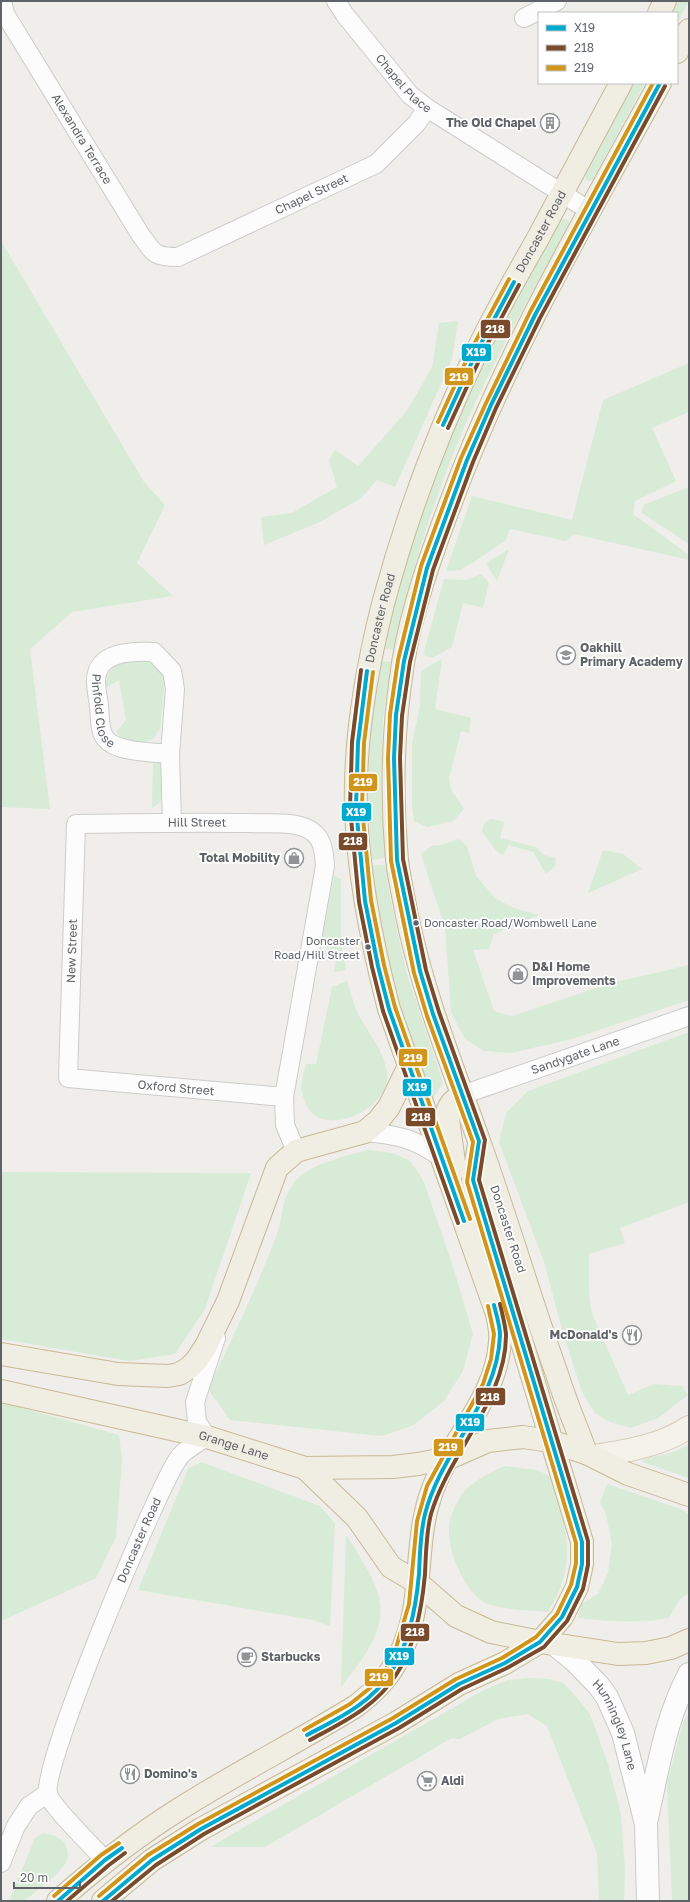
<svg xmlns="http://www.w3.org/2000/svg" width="690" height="1902" font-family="'Golos Text',sans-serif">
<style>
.green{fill:#d8ebd6}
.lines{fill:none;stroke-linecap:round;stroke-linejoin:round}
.street-casing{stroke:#cbcccc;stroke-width:20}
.secondary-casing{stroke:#cacacb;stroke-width:24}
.primary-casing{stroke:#d7ceb8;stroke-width:24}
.highway-casing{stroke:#c8b996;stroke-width:24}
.street{stroke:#fdfcfc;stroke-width:18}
.secondary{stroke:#fdfcfc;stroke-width:22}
.primary{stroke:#f4f2e9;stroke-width:22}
.highway{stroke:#f0ede3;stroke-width:22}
.bus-1-casing{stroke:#fff;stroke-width:7}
.bus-2-casing{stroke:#fff;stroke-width:7}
.bus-3-casing{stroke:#fff;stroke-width:7}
.bus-1{stroke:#00a9ce;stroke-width:4}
.bus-2{stroke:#7a4b2a;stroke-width:4}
.bus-3{stroke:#d1951a;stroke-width:4}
.bus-dot{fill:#5f6368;stroke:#fff;stroke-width:1.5}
.labels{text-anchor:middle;stroke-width:3.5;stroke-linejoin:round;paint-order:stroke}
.bus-label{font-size:11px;fill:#5f6368;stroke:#fff;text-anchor:start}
.street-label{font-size:12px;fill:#5f6368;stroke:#fff}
.poi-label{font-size:12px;font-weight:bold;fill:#5f6368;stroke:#fff;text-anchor:start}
.line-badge{stroke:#fff;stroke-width:1.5}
.badge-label{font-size:11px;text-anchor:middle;font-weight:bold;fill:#fff}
</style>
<rect width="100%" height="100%" fill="#efeeea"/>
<!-- green -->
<g class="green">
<path d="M 679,1 L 689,1 L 677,23 L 677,13 L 672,13 Z"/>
<path d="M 634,83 L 645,83 L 593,180 L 587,181 L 584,175 Z"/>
<path d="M 560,219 L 567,219 L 570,225 C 533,291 496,355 466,423 C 434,497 411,572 393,650 L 382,648 L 420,511 L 458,418 L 498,335 Z"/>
<path d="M 1,241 L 144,482 L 165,505 L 137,563 L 173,596 L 72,612 L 30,649 L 50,809 L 1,807 Z"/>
<path d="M 458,321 L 452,359 L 395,487 L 377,480 L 361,498 L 320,522 L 264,545 L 261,517 L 292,513 L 337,487 L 329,460 L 335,450 L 358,466 L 406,412 L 432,368 L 439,323 Z"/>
<path d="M 689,363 L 689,412 L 652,428 L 676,481 L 635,501 L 633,514 L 689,555 L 689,560 L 574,534 L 566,541 L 510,529 L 506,540 L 477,560 L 460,570 L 446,571 L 472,496 L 572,520 L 603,400 Z"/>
<path d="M 689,487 L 689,544 L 642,513 L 643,505 Z"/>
<path d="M 509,549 L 497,581 L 486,563 Z"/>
<path d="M 481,574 L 489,583 L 483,608 L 463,603 L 452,647 L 432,658 L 423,655 L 444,579 L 466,580 Z"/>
<path d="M 442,659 L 435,709 L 471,718 L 469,733 L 461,731 L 449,778 L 451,790 L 464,809 L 453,821 L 427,827 L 414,821 L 412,806 L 412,743 L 420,706 L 421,671 Z"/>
<path d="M 127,660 L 143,660 L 154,663 L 162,671 L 165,679 L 160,729 L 153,739 L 144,742 L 124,740 L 116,732 L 126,720 L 119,680 L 105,688 C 107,671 112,668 127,660 Z"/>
<path d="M 380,661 L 391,662 L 383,719 L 381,787 L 385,858 L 371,860 L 368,798 L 370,724 Z"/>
<path d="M 153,760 L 161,764 C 168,783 170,796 152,808 Z"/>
<path d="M 491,819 L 504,822 L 500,838 L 535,847 L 544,855 L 556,858 L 555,866 L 546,874 L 533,852 L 509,845 L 503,855 L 497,852 L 482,832 L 484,823 Z"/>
<path d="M 459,839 L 467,846 L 476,876 L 495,898 L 514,908 L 539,915 L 494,934 L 489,949 L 473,950 L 494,1011 L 512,1016 L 608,984 L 689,965 L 689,1000 L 572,1039 L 511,1053 L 484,1051 L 465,1039 L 451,1012 L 445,928 L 421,854 L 431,846 L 441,845 Z"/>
<path d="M 603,850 L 623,854 L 642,869 L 588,893 Z"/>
<path d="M 371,865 L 385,865 L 392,907 L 406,971 L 443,1083 L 432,1100 L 397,998 L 382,936 Z"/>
<path d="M 334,876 L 341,879 L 341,944 L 346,970 L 334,972 L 338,950 L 326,947 L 322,939 Z"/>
<path d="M 347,981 C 351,992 354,1006 359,1016 C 370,1035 384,1051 387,1073 C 391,1111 316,1143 304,1099 C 303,1096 301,1091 301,1088 C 302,1080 304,1071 306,1064 L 316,1064 L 332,987 Z"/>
<path d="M 689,1032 L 689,1202 L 620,1228 L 625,1243 L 589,1254 L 589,1292 L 592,1314 L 628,1395 L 654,1384 L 682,1386 L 688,1395 L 658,1418 L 631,1428 L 612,1423 L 595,1413 L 582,1392 L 563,1333 L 544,1262 L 499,1142 L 506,1113 L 528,1091 Z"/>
<path d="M 368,1150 L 393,1153 L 410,1161 L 423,1180 L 452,1263 L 473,1334 L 463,1371 L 444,1401 L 414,1425 L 382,1436 L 230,1420 L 208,1389 C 232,1339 256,1289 276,1237 C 285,1214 279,1199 298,1178 C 311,1164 350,1155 368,1150 Z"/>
<path d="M 1,1172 L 251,1173 L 205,1309 L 175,1354 L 129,1361 L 1,1339 Z"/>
<path d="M 1,1402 L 119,1435 L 122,1460 L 116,1537 L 96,1578 L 1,1621 Z"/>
<path d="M 689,1445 L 689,1478 L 642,1462 L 644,1459 L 671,1453 Z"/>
<path d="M 201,1462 L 320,1506 L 335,1523 L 330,1626 L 313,1620 L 138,1590 L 188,1469 Z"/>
<path d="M 505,1466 L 537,1470 L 552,1477 C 566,1530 579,1561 548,1612 C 533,1610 494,1610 482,1601 C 463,1587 448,1552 449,1528 C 449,1519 455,1505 460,1497 C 469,1482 490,1473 505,1466 Z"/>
<path d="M 607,1484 L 683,1510 L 689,1515 L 689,1593 L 680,1599 L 669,1618 C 638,1624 609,1621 578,1618 L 580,1605 L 598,1594 L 608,1573 L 612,1544 L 606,1514 L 600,1502 Z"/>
<path d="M 346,1535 C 357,1553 372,1573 378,1594 C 389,1629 361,1661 341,1687 Z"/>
<path d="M 530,1678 L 549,1679 L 563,1683 L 572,1692 L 590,1714 L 608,1764 L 621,1814 L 625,1869 L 624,1901 L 599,1901 L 597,1853 L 547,1726 L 528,1714 L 498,1719 L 460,1739 L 452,1738 L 265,1847 L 211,1847 L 227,1837 L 484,1690 L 508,1680 Z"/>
<path d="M 689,1713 L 689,1901 L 672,1901 L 667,1783 L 683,1722 Z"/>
<path d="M 43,1833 C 51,1834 60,1837 65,1844 C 67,1848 69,1855 67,1860 C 63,1872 35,1892 24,1901 L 9,1901 L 35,1838 Z"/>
</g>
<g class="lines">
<defs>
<g id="street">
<path id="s1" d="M 2,1 L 5,14 L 140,234 C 154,253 153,257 178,257 L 376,164 L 417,123 L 427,108"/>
<path id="s2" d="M 336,1 L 345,15 L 410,95 L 427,108 L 590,211"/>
<path d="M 524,18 L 557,1"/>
<path id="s3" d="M 170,754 L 175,689 L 172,671 L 154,652 C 133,651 96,651 96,681 C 96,689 98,698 99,705 C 100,715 99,730 105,738 C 116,753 153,752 170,754 L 172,823"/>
<path id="s4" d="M 462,1095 L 689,1016"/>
<path id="s5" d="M 284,1097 L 68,1078 L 76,824 C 134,823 191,822 249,823 C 267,824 290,821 306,828 C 323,835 324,851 325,866 L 284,1097 L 285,1125 L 296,1151"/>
<path d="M 365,1132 C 398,1135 414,1138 442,1158"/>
<path id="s6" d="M 105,1860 C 94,1848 51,1806 48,1794 C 41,1766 155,1493 178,1459 C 184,1450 197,1443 207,1437 L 197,1422 L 195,1402 L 216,1338"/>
<path d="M 1,1863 L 16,1826 L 29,1806 L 48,1793"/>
</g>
<g id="secondary">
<path id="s7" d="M 554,1644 L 575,1661 L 599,1686 L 607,1697 L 623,1733 L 646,1824 L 648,1901"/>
<path d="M 647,1818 C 658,1769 665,1720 689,1674"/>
</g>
<path id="primary" d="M 594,1456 C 626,1451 661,1446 689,1427"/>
<g id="highway">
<path d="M 659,13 L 665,1"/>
<path d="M 677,52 L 689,30"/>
<path d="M 455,1169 L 447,1112 C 450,1103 454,1100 462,1095"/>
<path d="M 1,1354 L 118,1374 L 168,1376 L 179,1374 L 189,1368 L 196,1361 L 206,1346 L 228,1301 L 277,1168 L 296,1151 L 365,1132 L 378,1121 L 389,1107 L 410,1064"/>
<path id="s8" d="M 1,1391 L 207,1437 L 305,1468 L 357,1518 L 391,1567 L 418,1583 L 456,1616 L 491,1632 L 540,1642 L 618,1654 L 646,1653 L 671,1648 L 689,1640"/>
<path d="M 586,1453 C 577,1428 566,1403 558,1377 C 530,1299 507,1219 479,1141 C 452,1065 422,991 406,911 C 403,894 399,877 397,860 C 391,796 393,727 403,663 C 412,608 431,555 451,502 C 505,356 585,220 660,83"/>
<path d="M 305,1468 L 393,1467 L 418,1464 L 449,1458 L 488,1441 L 523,1437 L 550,1441 L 586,1453 L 628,1474 L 689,1495"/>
<path id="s9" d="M 58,1901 C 97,1867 135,1837 178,1810 C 236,1773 298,1742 356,1706 C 377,1690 393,1673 403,1648 C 424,1600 414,1546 430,1497 C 447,1443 497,1400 500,1341 C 501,1332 499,1323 497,1314 L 389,1009 C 372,944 358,877 356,809 C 354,740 366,671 383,604 C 406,518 437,434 476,353 C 494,315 516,277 537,240 C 565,188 593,135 621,83"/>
<path d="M 103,1901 L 152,1860 L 201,1829 L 396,1723 L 459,1684 L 505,1663 L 540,1642 L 562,1617 L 577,1587 L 582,1564 L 582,1542 L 473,1180 L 479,1144"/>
</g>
</defs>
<!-- street casing -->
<use href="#street" class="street-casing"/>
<!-- secondary casing -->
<use href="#secondary" class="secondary-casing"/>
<!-- primary casing -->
<use href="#primary" class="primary-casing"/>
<!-- highway casing -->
<use href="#highway" class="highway-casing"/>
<!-- street -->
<use href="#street" class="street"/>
<!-- secondary -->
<use href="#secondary" class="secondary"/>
<!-- primary -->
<use href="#primary" class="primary"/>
<!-- highway -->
<use href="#highway" class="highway"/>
<defs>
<g id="bus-1">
<path d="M 443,425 L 477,351 L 514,282"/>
<path d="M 367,671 L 358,743 L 356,808 L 365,901 L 378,966 L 389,1009 L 464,1221"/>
<path d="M 307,1735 C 337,1719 372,1703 391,1672 C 409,1644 416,1608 419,1574 C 420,1554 420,1534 425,1514 C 441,1451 498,1402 500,1335 C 500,1325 496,1314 494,1305"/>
<path d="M 58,1901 L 105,1860 L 122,1848"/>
<path d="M 103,1901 L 152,1860 L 201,1829 L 396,1723 L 459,1684 L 505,1663 L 540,1642 L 562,1617 L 577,1587 L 582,1564 L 582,1542 L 473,1180 L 479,1141 L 433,1014 L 420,971 L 397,860 L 394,758 L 396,715 L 404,661 L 427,568 L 467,460 L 491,405 L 535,315 L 660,83"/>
</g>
<g id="bus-2">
<path d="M 448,428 L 482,354 L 519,285"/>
<path d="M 361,670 L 352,742 L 350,808 L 359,902 L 372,967 L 383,1011 L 458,1223"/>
<path d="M 310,1740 C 341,1723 376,1707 396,1675 C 415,1646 422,1609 425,1574 C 426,1554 426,1533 431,1514 C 449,1453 507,1399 506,1334 C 505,1324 502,1313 500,1304"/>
<path d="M 67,1901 L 109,1865 L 125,1853"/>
<path d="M 112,1901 L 156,1865 L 204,1834 L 399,1728 L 462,1689 L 507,1668 L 544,1647 L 567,1621 L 583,1589 L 588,1565 L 588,1541 L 479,1180 L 485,1140 L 439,1012 L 426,970 L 403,859 L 400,758 L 402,716 L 410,662 L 433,570 L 473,462 L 496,408 L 540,318 L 665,86"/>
</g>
<g id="bus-3">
<path d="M 438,422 L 472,348 L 509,279"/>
<path d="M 373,672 L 364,743 L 362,808 L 371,900 L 384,965 L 395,1007 L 470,1219"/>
<path d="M 304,1730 L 350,1704 L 370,1688 L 386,1669 L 396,1648 L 409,1604 L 417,1521 L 427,1486 L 483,1384 L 491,1359 L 494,1334 L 488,1306"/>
<path d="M 54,1896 L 101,1855 L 119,1843"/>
<path d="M 99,1896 L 148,1855 L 198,1824 L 393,1718 L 456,1679 L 502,1658 L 536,1637 L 557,1614 L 571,1585 L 576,1563 L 576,1543 L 467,1182 L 473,1142 L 427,1016 L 414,973 L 391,861 L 388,758 L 390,714 L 398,660 L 421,566 L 461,458 L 486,403 L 530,312 L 653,83"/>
</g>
</defs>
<!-- bus-1 casing -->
<use href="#bus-1" class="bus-1-casing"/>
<!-- bus-2 casing -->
<use href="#bus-2" class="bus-2-casing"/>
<!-- bus-3 casing -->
<use href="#bus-3" class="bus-3-casing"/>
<!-- bus-1 -->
<use href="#bus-1" class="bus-1"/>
<!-- bus-2 -->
<use href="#bus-2" class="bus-2"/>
<!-- bus-3 -->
<use href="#bus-3" class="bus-3"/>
</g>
<!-- icons -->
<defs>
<symbol id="building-ring" viewBox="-11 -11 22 22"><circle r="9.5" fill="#fff" stroke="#919496" stroke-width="1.5"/><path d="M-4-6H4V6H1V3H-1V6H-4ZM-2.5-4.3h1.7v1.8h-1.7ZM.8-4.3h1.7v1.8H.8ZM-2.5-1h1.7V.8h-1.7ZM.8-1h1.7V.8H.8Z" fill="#919496"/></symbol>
<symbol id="school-ring" viewBox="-11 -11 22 22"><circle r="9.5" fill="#fff" stroke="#919496" stroke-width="1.5"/><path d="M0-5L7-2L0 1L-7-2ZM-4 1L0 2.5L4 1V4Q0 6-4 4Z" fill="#919496"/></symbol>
<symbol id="shop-ring" viewBox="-11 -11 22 22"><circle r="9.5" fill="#fff" stroke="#919496" stroke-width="1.5"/><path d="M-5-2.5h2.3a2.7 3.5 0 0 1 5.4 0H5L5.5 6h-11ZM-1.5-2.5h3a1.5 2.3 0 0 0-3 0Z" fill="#919496"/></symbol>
<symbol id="restaurant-ring" viewBox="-11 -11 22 22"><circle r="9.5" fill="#fff" stroke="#919496" stroke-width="1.5"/><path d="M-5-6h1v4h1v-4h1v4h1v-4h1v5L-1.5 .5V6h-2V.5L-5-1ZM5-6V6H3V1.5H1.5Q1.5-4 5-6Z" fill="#919496"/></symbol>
<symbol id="cafe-ring" viewBox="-11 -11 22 22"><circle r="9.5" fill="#fff" stroke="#919496" stroke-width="1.5"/><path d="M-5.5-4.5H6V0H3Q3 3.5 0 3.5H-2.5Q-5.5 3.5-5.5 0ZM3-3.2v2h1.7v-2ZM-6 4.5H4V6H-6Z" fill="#919496"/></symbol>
<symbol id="supermarket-ring" viewBox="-11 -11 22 22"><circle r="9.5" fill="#fff" stroke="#919496" stroke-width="1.5"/><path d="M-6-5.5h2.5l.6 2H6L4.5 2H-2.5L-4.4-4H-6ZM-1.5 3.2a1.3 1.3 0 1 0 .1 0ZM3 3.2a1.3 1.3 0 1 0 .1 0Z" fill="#919496"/></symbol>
</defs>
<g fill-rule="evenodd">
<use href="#building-ring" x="539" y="112" width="22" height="22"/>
<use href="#school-ring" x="555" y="644" width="22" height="22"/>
<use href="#shop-ring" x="283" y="847" width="22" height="22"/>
<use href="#shop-ring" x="507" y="963" width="22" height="22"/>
<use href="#restaurant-ring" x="621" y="1324" width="22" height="22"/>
<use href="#cafe-ring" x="236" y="1646" width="22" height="22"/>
<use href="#restaurant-ring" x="119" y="1763" width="22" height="22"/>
<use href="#supermarket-ring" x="416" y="1770" width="22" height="22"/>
</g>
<!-- markers -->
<g class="bus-dot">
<circle cx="416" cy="923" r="3.5"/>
<circle cx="368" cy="947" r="3.5"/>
</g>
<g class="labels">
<!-- bus labels -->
<g class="bus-label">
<text x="424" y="927">Doncaster Road/Wombwell Lane</text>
<text x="360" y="945" text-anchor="end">Doncaster<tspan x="360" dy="14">Road/Hill Street</tspan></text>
</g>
<!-- street labels -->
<g class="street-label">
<text dy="4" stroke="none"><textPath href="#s2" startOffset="107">Chapel Place</textPath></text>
<text dy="4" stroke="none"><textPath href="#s1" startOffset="160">Alexandra Terrace</textPath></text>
<text dy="4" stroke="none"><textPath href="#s1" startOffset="467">Chapel Street</textPath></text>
<text dy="4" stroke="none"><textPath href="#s9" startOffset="1926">Doncaster Road</textPath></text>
<text dy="4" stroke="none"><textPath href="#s9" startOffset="1506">Doncaster Road</textPath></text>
<text dy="4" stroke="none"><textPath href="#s3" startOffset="214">Pinfold Close</textPath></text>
<text dy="4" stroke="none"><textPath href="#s5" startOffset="592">Hill Street</textPath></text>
<text dy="4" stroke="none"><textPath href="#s5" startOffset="344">New Street</textPath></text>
<text dy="4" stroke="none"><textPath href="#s4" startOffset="120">Sandygate Lane</textPath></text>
<text transform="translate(176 1088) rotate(5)" y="4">Oxford Street</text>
<text transform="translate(508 1229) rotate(72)" y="4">Doncaster Road</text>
<text dy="4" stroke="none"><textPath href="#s8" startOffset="239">Grange Lane</textPath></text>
<text dy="4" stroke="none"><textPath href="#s6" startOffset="358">Doncaster Road</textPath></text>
<text dy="4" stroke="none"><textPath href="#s7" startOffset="104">Hunningley Lane</textPath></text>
</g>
<!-- poi labels -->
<g class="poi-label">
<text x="536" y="127" text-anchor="end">The Old Chapel</text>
<text x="580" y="652">Oakhill<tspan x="580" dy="14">Primary Academy</tspan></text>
<text x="280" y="862" text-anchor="end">Total Mobility</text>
<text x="532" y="971">D&amp;I Home<tspan x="532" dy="14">Improvements</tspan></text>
<text x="618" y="1339" text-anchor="end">McDonald's</text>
<text x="261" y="1661">Starbucks</text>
<text x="144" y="1778">Domino's</text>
<text x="441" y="1785">Aldi</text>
</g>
</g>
<g class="line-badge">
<rect x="480" y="319" width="31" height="20" rx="4" fill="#7a4b2a"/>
<rect x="461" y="343" width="31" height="19" rx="4" fill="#00a9ce"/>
<rect x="444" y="367" width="30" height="19" rx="4" fill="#d1951a"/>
<rect x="348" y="773" width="30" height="19" rx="4" fill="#d1951a"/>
<rect x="341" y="802" width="31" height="20" rx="4" fill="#00a9ce"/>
<rect x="338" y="832" width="30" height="19" rx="4" fill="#7a4b2a"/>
<rect x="398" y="1048" width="30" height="19" rx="4" fill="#d1951a"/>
<rect x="402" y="1078" width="30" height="19" rx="4" fill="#00a9ce"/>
<rect x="405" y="1107" width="31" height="20" rx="4" fill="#7a4b2a"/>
<rect x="475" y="1387" width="31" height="19" rx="4" fill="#7a4b2a"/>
<rect x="455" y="1413" width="30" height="19" rx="4" fill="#00a9ce"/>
<rect x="433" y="1438" width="31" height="19" rx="4" fill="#d1951a"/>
<rect x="400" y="1623" width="30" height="19" rx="4" fill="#7a4b2a"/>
<rect x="384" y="1647" width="31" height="19" rx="4" fill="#00a9ce"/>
<rect x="364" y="1668" width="30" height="19" rx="4" fill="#d1951a"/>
</g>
<g class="badge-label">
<text x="495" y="333">218</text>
<text x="476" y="356">X19</text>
<text x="459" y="381">219</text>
<text x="363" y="786">219</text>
<text x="356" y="816">X19</text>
<text x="353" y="845">218</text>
<text x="413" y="1062">219</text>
<text x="417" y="1091">X19</text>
<text x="421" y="1121">218</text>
<text x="490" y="1401">218</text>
<text x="470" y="1426">X19</text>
<text x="448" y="1451">219</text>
<text x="415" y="1636">218</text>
<text x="399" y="1660">X19</text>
<text x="379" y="1681">219</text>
</g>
<!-- border -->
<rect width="690" height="1902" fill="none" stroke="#5f6368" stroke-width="4"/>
<!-- legend -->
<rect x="538" y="12" width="140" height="72" fill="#ffffff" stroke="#bfc1c3"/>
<rect x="546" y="25" width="20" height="6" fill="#00a9ce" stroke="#bfc1c3"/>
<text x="574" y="32" font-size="12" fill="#5f6368">X19</text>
<rect x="546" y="45" width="20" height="6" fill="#7a4b2a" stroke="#bfc1c3"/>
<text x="574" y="52" font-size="12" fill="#5f6368">218</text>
<rect x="546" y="65" width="20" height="6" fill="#d1951a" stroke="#bfc1c3"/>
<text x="574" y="72" font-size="12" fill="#5f6368">219</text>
<!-- scale -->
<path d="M14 1882v6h66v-6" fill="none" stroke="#5f6368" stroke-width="2"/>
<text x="20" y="1882" font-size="12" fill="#5f6368" stroke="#ffffff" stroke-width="3" paint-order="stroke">20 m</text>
</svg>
